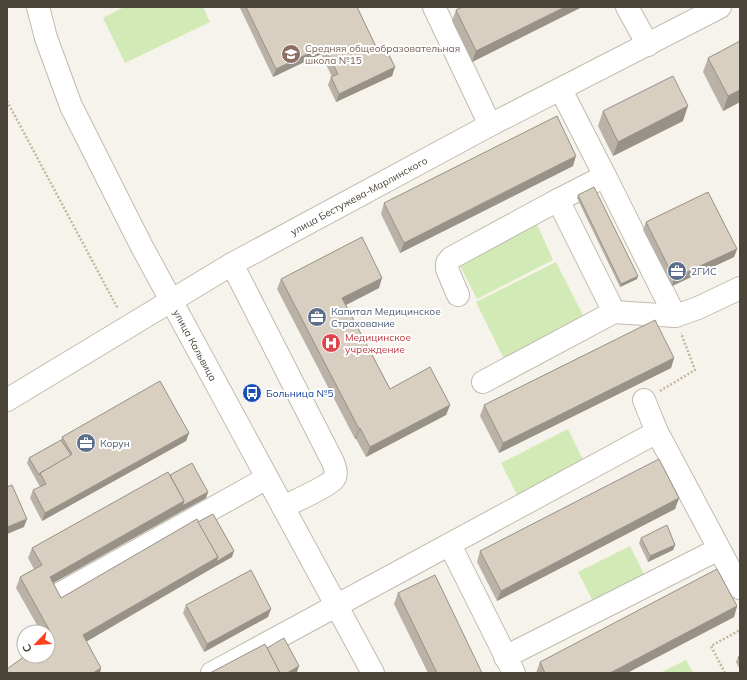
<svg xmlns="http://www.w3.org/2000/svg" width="747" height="680" font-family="Mulish,sans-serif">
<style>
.green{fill:#d2eab5}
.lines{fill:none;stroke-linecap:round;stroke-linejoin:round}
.minor-casing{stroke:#c2bbae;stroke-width:24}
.path{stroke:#c4b79f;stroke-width:2.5;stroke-dasharray:2 2;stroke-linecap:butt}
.minor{stroke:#fff;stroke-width:22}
.wall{fill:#bab2a6}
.shaded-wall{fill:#979187}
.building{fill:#d8cfc1;stroke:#979187}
.labels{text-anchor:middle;stroke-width:4;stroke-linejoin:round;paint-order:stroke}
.education-label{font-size:10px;fill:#785e54;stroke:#fff;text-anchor:start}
.street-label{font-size:10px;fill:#4b4439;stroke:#fff}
.service-label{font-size:10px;fill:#4e5e75;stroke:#fff;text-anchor:start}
.health-label{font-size:10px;fill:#be3a42;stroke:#fff;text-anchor:start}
.transit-label{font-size:10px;fill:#164399;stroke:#fff;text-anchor:start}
</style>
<rect width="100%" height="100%" fill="#f6f3ec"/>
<!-- green -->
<g class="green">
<path d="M 124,7 L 203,7 L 210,22 L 125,63 L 103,18 Z"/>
<path d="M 536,222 L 553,260 L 477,299 L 458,262 Z"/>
<path d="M 556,262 L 586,321 L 505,361 L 476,302 Z"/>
<path d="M 568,429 L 585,464 L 518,497 L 501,463 Z"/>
<path d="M 630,546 L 645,576 L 593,601 L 578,572 Z"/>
<path d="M 686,660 L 693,673 L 660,673 Z"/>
</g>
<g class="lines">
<defs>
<g id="minor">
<path id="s1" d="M 38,7 L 46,38 L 71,106 L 141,245 L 373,673"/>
<path d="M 434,7 L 490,125"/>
<path d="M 627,7 L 648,45"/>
<path d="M 605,176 L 675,316"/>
<path d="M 232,264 L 333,462 C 335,468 338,475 333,480 C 327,487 293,502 283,507"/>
<path d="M 458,295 L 447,269 L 447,263 L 451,258 L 558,200"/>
<path d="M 614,312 L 675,316 L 698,308 L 740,288"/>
<path d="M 483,382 L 614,312 L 558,200 L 605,176 L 561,90"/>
<path id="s2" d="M 7,400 L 232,264 L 490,125 L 720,7"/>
<path d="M 644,400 L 657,432 L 740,588"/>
<path d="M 450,545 L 514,673"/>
<path d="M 61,593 L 267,478"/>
<path d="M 505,657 L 719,549"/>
<path d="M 212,673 L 657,432"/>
</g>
</defs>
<!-- minor casing -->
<use href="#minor" class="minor-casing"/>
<!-- path -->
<g class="path">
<path d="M 7,101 L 118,309"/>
<path d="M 660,391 L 695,370 L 681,333"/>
<path d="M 725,673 L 711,646 L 740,630"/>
</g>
<!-- minor -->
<use href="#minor" class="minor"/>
</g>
<!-- wall -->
<g class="wall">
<path d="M 240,7 L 357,7 L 378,51 L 395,67 L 392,76 L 336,102 L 328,85 L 331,77 L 332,77 L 321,54 L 273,77 L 240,8 Z"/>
<path d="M 462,7 L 582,7 L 472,62 L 452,21 L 456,10 Z"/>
<path d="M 740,41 L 740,102 L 723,111 L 703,72 L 708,58 Z"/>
<path d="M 603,111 L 683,121 L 613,156 L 598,126 Z"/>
<path d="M 573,166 L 400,253 L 381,214 L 384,203 Z"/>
<path d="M 578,195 L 637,279 L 620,287 L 577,198 Z"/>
<path d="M 646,222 L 737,249 L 734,257 L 672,286 L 643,230 Z"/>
<path d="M 281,279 L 379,288 L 346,305 L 390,389 L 450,405 L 446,415 L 366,457 L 356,439 L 355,439 L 277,289 Z"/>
<path d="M 674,358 L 671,368 L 499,453 L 480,416 L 484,405 Z"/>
<path d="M 189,433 L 186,441 L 42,521 L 30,498 L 33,490 L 40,487 L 27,463 L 29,458 L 61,440 L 62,437 Z"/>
<path d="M 170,475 L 208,492 L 206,498 L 53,583 L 61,598 L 198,522 L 232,557 L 86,641 L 48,656 L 48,632 L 41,632 L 16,588 L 20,577 L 34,569 L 28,558 L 32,548 Z"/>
<path d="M 679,498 L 675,509 L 497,601 L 477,562 L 480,551 Z"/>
<path d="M 641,538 L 675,545 L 673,550 L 648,562 L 639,543 Z"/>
<path d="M 398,593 L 482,673 L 428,673 L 394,604 Z"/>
<path d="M 186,605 L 268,617 L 204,652 L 183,613 Z"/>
<path d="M 737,606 L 734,617 L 627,673 L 536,673 L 540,662 Z"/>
<path d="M 740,656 L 740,670 L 736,662 L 738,657 Z"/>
</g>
<!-- shaded-wall -->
<g class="shaded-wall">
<path d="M 565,7 L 582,7 L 472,62 L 476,51 Z"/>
<path d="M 324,46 L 321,54 L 273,77 L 276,69 Z"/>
<path d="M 395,67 L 392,76 L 336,102 L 339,94 Z"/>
<path d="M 740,90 L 740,102 L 723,111 L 728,96 Z"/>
<path d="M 688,106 L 683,121 L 613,156 L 618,142 Z"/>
<path d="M 576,156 L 573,166 L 400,253 L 404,243 Z"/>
<path d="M 737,249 L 734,257 L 672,286 L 674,278 Z"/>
<path d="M 638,276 L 637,279 L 620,287 L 621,284 Z"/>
<path d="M 382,278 L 379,288 L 338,309 L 342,298 Z"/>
<path d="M 674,358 L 671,368 L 499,453 L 503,443 Z"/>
<path d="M 450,405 L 446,415 L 366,457 L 370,447 Z"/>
<path d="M 360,428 L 356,439 L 355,439 L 359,429 Z"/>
<path d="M 189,433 L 186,441 L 42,521 L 45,513 Z"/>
<path d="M 208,492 L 206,498 L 180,512 L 182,506 Z"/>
<path d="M 679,498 L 675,509 L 497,601 L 501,591 Z"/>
<path d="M 184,501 L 180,512 L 46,587 L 50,577 Z"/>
<path d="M 27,519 L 24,527 L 7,534 L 7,527 Z"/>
<path d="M 675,545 L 673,550 L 648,562 L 650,556 Z"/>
<path d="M 234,551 L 232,557 L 214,567 L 216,562 Z"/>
<path d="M 218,557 L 214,567 L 79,646 L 83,635 Z"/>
<path d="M 737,606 L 734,617 L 627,673 L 610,673 Z"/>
<path d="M 271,609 L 268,617 L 204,652 L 207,644 Z"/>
<path d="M 299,666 L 297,672 L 295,673 L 287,673 Z"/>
<path d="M 101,668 L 100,673 L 93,673 Z"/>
</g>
<!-- building -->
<g class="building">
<path d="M 246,7 L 357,7 L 378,51 L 385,47 L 395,67 L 339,94 L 331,77 L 338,74 L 324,46 L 276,69 Z"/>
<path d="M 462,7 L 565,7 L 476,51 L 456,10 Z"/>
<path d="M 740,41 L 740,90 L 728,96 L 708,58 Z"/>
<path d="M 673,76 L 688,106 L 618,142 L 603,111 Z"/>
<path d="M 557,116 L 576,156 L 404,243 L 384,203 Z"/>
<path d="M 594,187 L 638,276 L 621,284 L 578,195 Z"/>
<path d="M 708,192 L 737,249 L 674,278 L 646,222 Z"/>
<path d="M 362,237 L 382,278 L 342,298 L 390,389 L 430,367 L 450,405 L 370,447 L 360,428 L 359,429 L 281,279 Z"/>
<path d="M 655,320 L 674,358 L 503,443 L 484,405 Z"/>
<path d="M 160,381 L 189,433 L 45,513 L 33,490 L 46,484 L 40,473 L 72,454 L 62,437 Z"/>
<path d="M 61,440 L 71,455 L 40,473 L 39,475 L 29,458 Z"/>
<path d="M 659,459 L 679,498 L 501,591 L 480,551 Z"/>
<path d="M 192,463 L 208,492 L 182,506 L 184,501 L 170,475 Z"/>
<path d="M 168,472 L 184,501 L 50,577 L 61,598 L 197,519 L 218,557 L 83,635 L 101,668 L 93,673 L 7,673 L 7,669 L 25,656 L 48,656 L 48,639 L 52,635 L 20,577 L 42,565 L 32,548 Z"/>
<path d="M 12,485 L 27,519 L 7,527 L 7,487 Z"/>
<path d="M 213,514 L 234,551 L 216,562 L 218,557 L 198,522 Z"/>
<path d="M 667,525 L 675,545 L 650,556 L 641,538 Z"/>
<path d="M 717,569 L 737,606 L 610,673 L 545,673 L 540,662 Z"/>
<path d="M 251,570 L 271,609 L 207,644 L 186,605 Z"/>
<path d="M 435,575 L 482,673 L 437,673 L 398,593 Z"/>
<path d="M 284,638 L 299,666 L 287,673 L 280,673 L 267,648 Z"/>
<path d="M 265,644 L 280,673 L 210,673 Z"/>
<path d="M 740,656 L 740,661 L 738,657 Z"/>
</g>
<!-- icons -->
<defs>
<symbol id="school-disc" viewBox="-11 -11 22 22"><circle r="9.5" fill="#8d6e63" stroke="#fff"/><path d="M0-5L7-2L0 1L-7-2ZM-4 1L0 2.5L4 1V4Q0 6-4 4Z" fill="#fff"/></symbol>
<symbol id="office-disc" viewBox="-11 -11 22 22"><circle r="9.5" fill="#5c6f8a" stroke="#fff"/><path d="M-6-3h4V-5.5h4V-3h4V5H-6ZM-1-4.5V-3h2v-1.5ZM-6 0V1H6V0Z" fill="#fff"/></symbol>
<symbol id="hospital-disc" viewBox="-11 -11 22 22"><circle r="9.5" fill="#e0444e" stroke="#fff"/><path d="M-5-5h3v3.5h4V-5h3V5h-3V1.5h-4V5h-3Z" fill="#fff"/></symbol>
<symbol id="bus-disc" viewBox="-11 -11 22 22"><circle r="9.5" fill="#1a4fb4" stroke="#fff"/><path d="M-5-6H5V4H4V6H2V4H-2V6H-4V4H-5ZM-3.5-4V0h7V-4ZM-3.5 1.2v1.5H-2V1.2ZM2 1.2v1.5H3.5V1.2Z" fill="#fff"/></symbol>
</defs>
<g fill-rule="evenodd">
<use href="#school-disc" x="280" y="43" width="22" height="22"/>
<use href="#office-disc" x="666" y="260" width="22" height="22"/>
<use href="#office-disc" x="306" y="306" width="22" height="22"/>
<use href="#hospital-disc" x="320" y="332" width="22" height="22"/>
<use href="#bus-disc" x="241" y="382" width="22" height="22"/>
<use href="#office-disc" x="75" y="432" width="22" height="22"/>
</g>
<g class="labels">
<!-- education labels -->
<g class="education-label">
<text x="305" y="52">Средняя общеобразовательная<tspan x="305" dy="12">школа №15</tspan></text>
</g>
<!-- street labels -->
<g class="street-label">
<text dy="4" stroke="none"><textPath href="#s2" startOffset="407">улица Бестужева-Марлинского</textPath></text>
<text dy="4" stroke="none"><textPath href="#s1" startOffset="374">улица Кальвица</textPath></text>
</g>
<!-- service labels -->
<g class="service-label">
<text x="691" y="275">2ГИС</text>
<text x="331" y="315">Капитал Медицинское<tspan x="331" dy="12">Страхование</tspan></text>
<text x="100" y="447">Корун</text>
</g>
<!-- health labels -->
<g class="health-label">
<text x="345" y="341">Медицинское<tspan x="345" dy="12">учреждение</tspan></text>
</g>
<!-- transit labels -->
<g class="transit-label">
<text x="266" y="397">Больница №5</text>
</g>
</g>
<!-- border -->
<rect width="747" height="680" fill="none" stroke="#4b4439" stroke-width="16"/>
<!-- north arrow -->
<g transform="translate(36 644) rotate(245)"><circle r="19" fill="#ffffff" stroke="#b7b4b0"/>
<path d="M0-3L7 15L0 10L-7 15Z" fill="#fc3f1d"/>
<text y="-6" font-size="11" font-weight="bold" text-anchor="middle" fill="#4b4439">С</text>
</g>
</svg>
